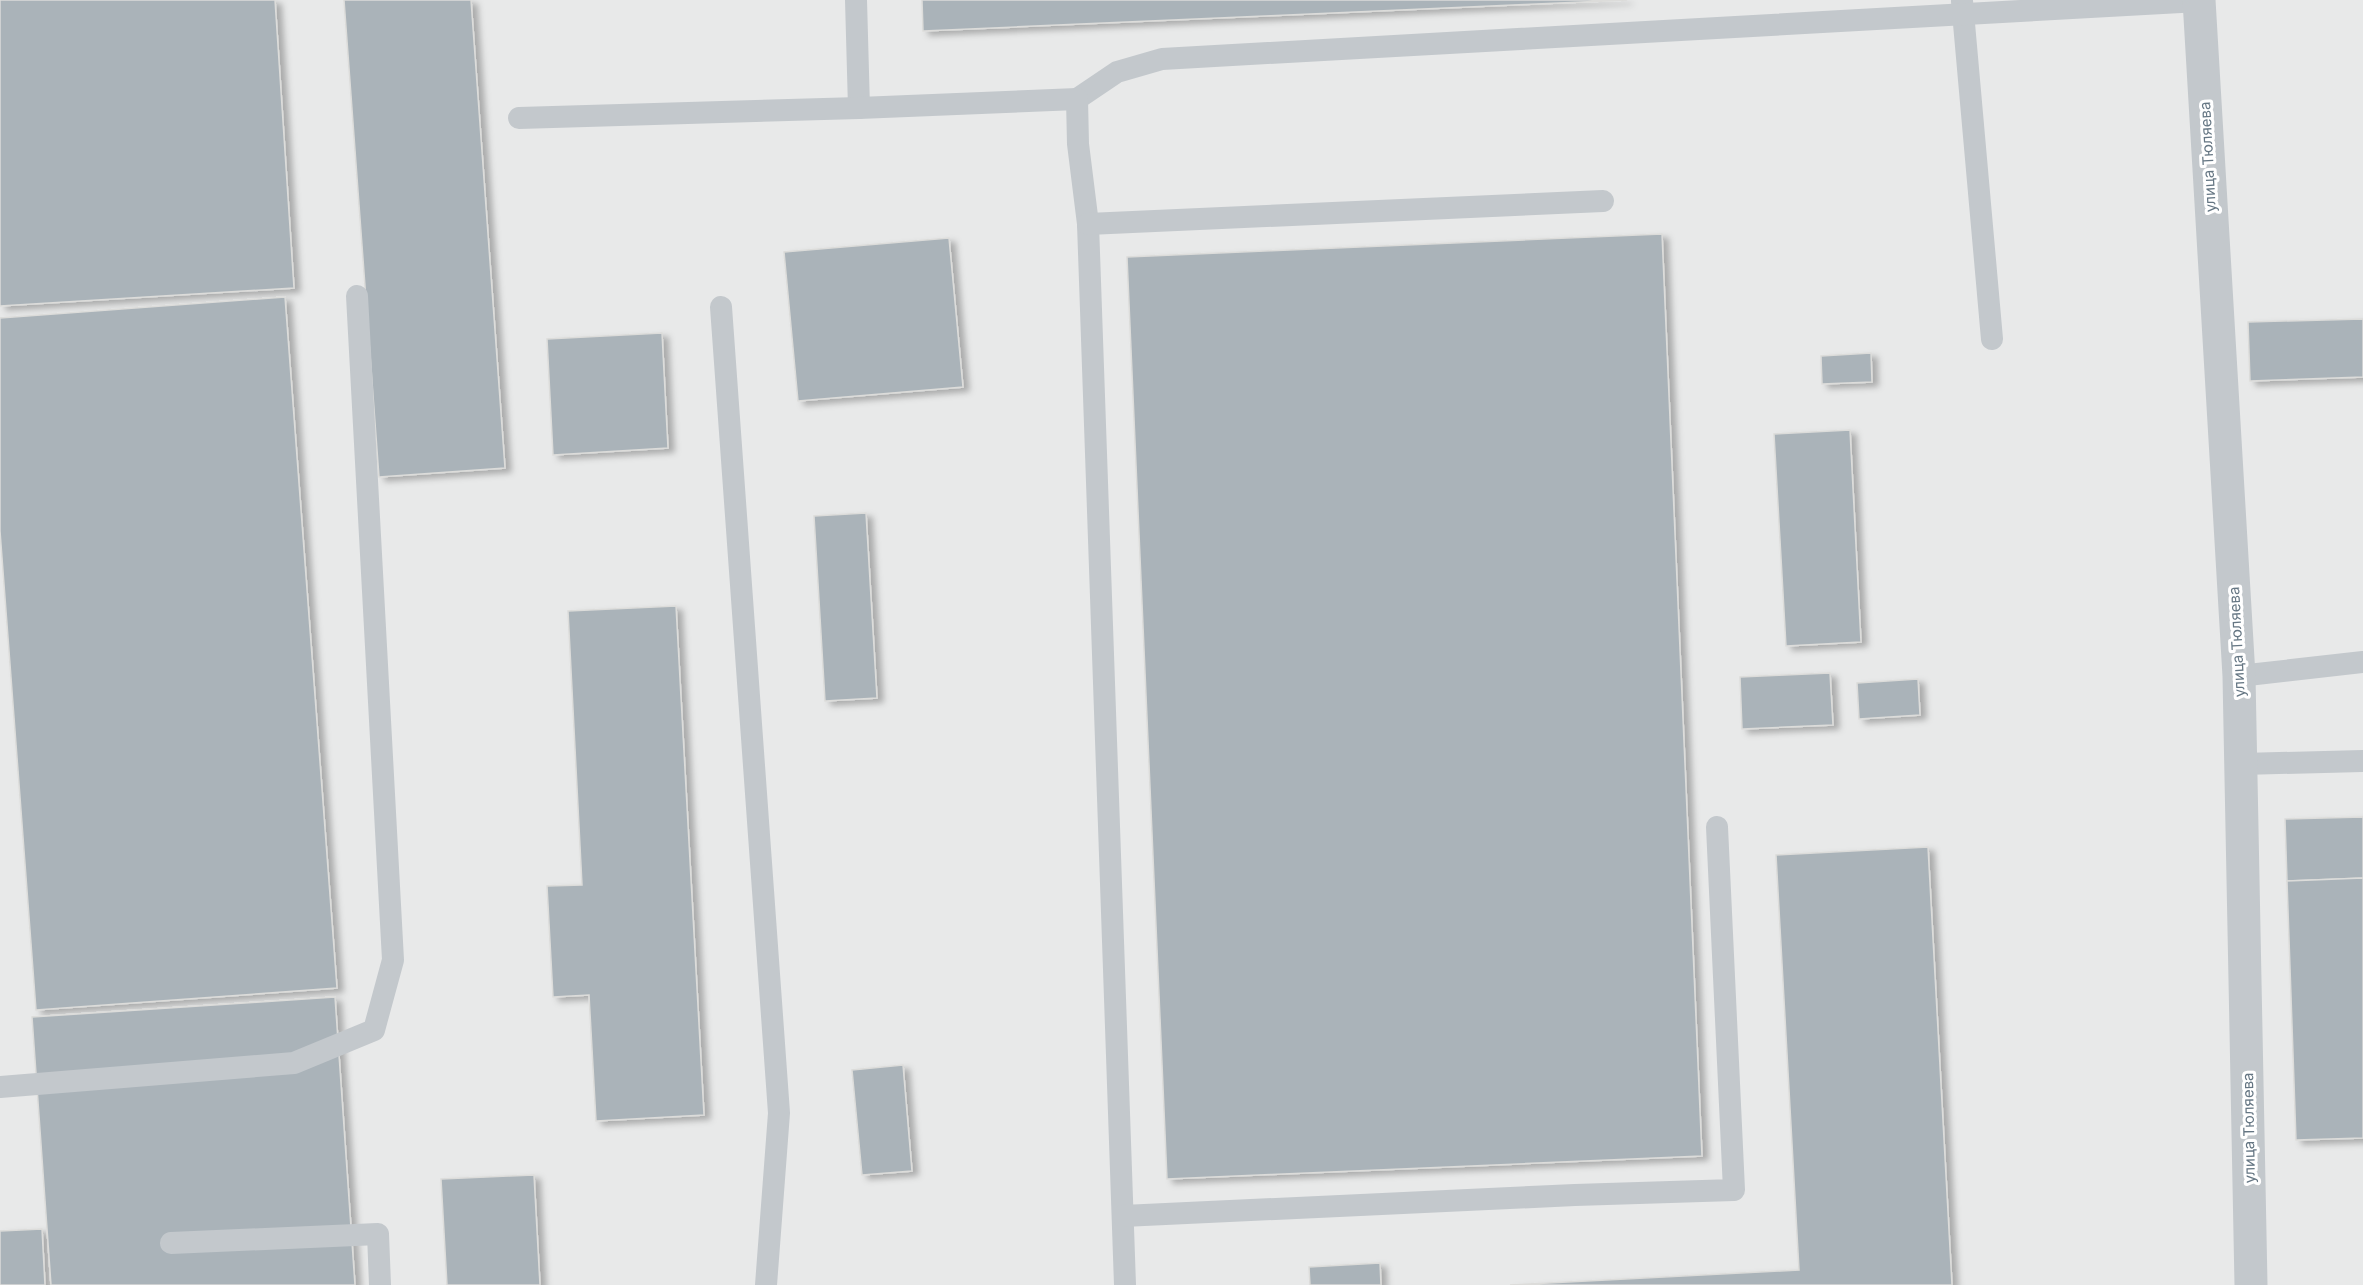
<svg xmlns="http://www.w3.org/2000/svg" width="2363" height="1285" font-family="Inter,sans-serif">
<style>
.built{fill:#e8e9e9}
.building{fill:#aab3b9;stroke:#dcdcda;stroke-width:1.5;filter:url(#shadow)}
.lines{fill:none;stroke-linecap:round;stroke-linejoin:round}
.service{stroke:#c3c8cc;stroke-width:22}
.minor{stroke:#c3c8cc;stroke-width:33}
.labels{text-anchor:middle;stroke-width:6;stroke-linejoin:round;paint-order:stroke}
.street-label{font-size:15px;fill:#657683;stroke:#fff}
</style>
<defs>
<filter id="shadow"><feDropShadow dx="6" dy="4" stdDeviation="3" flood-color="#0004"/></filter>
</defs>
<rect width="100%" height="100%" fill="#fafaf8"/>
<!-- built -->
<rect class="built" x="0" y="0" width="2363" height="1285"/>
<!-- building -->
<g class="building">
<path d="M 0,0 L 275,0 L 294,288 L 0,306 Z"/>
<path d="M 344,0 L 471,0 L 505,468 L 379,477 Z"/>
<path d="M 922,0 L 1627,0 L 923,31 Z"/>
<path d="M 1662,234 L 1702,1156 L 1167,1179 L 1127,257 Z"/>
<path d="M 949,238 L 963,387 L 798,401 L 784,252 Z"/>
<path d="M 285,297 L 337,988 L 36,1010 L 0,531 L 0,318 Z"/>
<path d="M 2363,319 L 2363,377 L 2250,381 L 2248,322 Z"/>
<path d="M 662,333 L 668,448 L 553,455 L 547,339 Z"/>
<path d="M 1871,353 L 1872,382 L 1822,384 L 1821,356 Z"/>
<path d="M 1850,430 L 1861,642 L 1786,646 L 1774,434 Z"/>
<path d="M 866,513 L 877,698 L 825,701 L 814,516 Z"/>
<path d="M 676,606 L 704,1115 L 596,1121 L 589,995 L 553,997 L 547,886 L 582,885 L 568,611 Z"/>
<path d="M 1830,673 L 1833,725 L 1742,729 L 1740,677 Z"/>
<path d="M 1918,679 L 1920,715 L 1859,719 L 1857,683 Z"/>
<path d="M 2363,817 L 2363,878 L 2287,881 L 2285,819 Z"/>
<path d="M 1928,847 L 1952,1285 L 1510,1285 L 1799,1270 L 1776,855 Z"/>
<path d="M 2363,878 L 2363,1138 L 2296,1140 L 2287,881 Z"/>
<path d="M 335,997 L 355,1285 L 51,1285 L 32,1017 Z"/>
<path d="M 903,1065 L 912,1171 L 862,1175 L 852,1070 Z"/>
<path d="M 534,1175 L 540,1285 L 447,1285 L 441,1179 Z"/>
<path d="M 42,1229 L 45,1285 L 0,1285 L 0,1231 Z"/>
<path d="M 1380,1263 L 1381,1285 L 1310,1285 L 1309,1267 Z"/>
</g>
<g class="lines">
<!-- service -->
<g class="service">
<path d="M 856,0 L 859,108"/>
<path d="M 1962,1 L 1992,339"/>
<path d="M 1077,99 L 1117,72 L 1162,59 L 2199,1"/>
<path d="M 519,118 L 859,108 L 1077,99 L 1078,144 L 1088,224 L 1125,1285"/>
<path d="M 1088,224 L 1603,201"/>
<path d="M 721,307 L 779,1113 L 766,1285"/>
<path d="M 2239,676 L 2363,662"/>
<path d="M 2242,764 L 2363,761"/>
<path d="M 0,1087 L 294,1063 L 374,1030 L 393,960 L 357,296"/>
<path d="M 1123,1216 L 1575,1195 L 1734,1190 L 1717,827"/>
<path d="M 171,1243 L 378,1234 L 380,1285"/>
</g>
<!-- minor -->
<path class="minor" d="M 2199,0 L 2239,676 L 2251,1285"/>
</g>
<g class="labels">
<!-- street labels -->
<g class="street-label">
<text transform="translate(2208 157) rotate(-93)" y="5">улица Тюляева</text>
<text transform="translate(2237 642) rotate(-93)" y="5">улица Тюляева</text>
<text transform="translate(2249 1128) rotate(-91)" y="5">улица Тюляева</text>
</g>
</g>
</svg>
